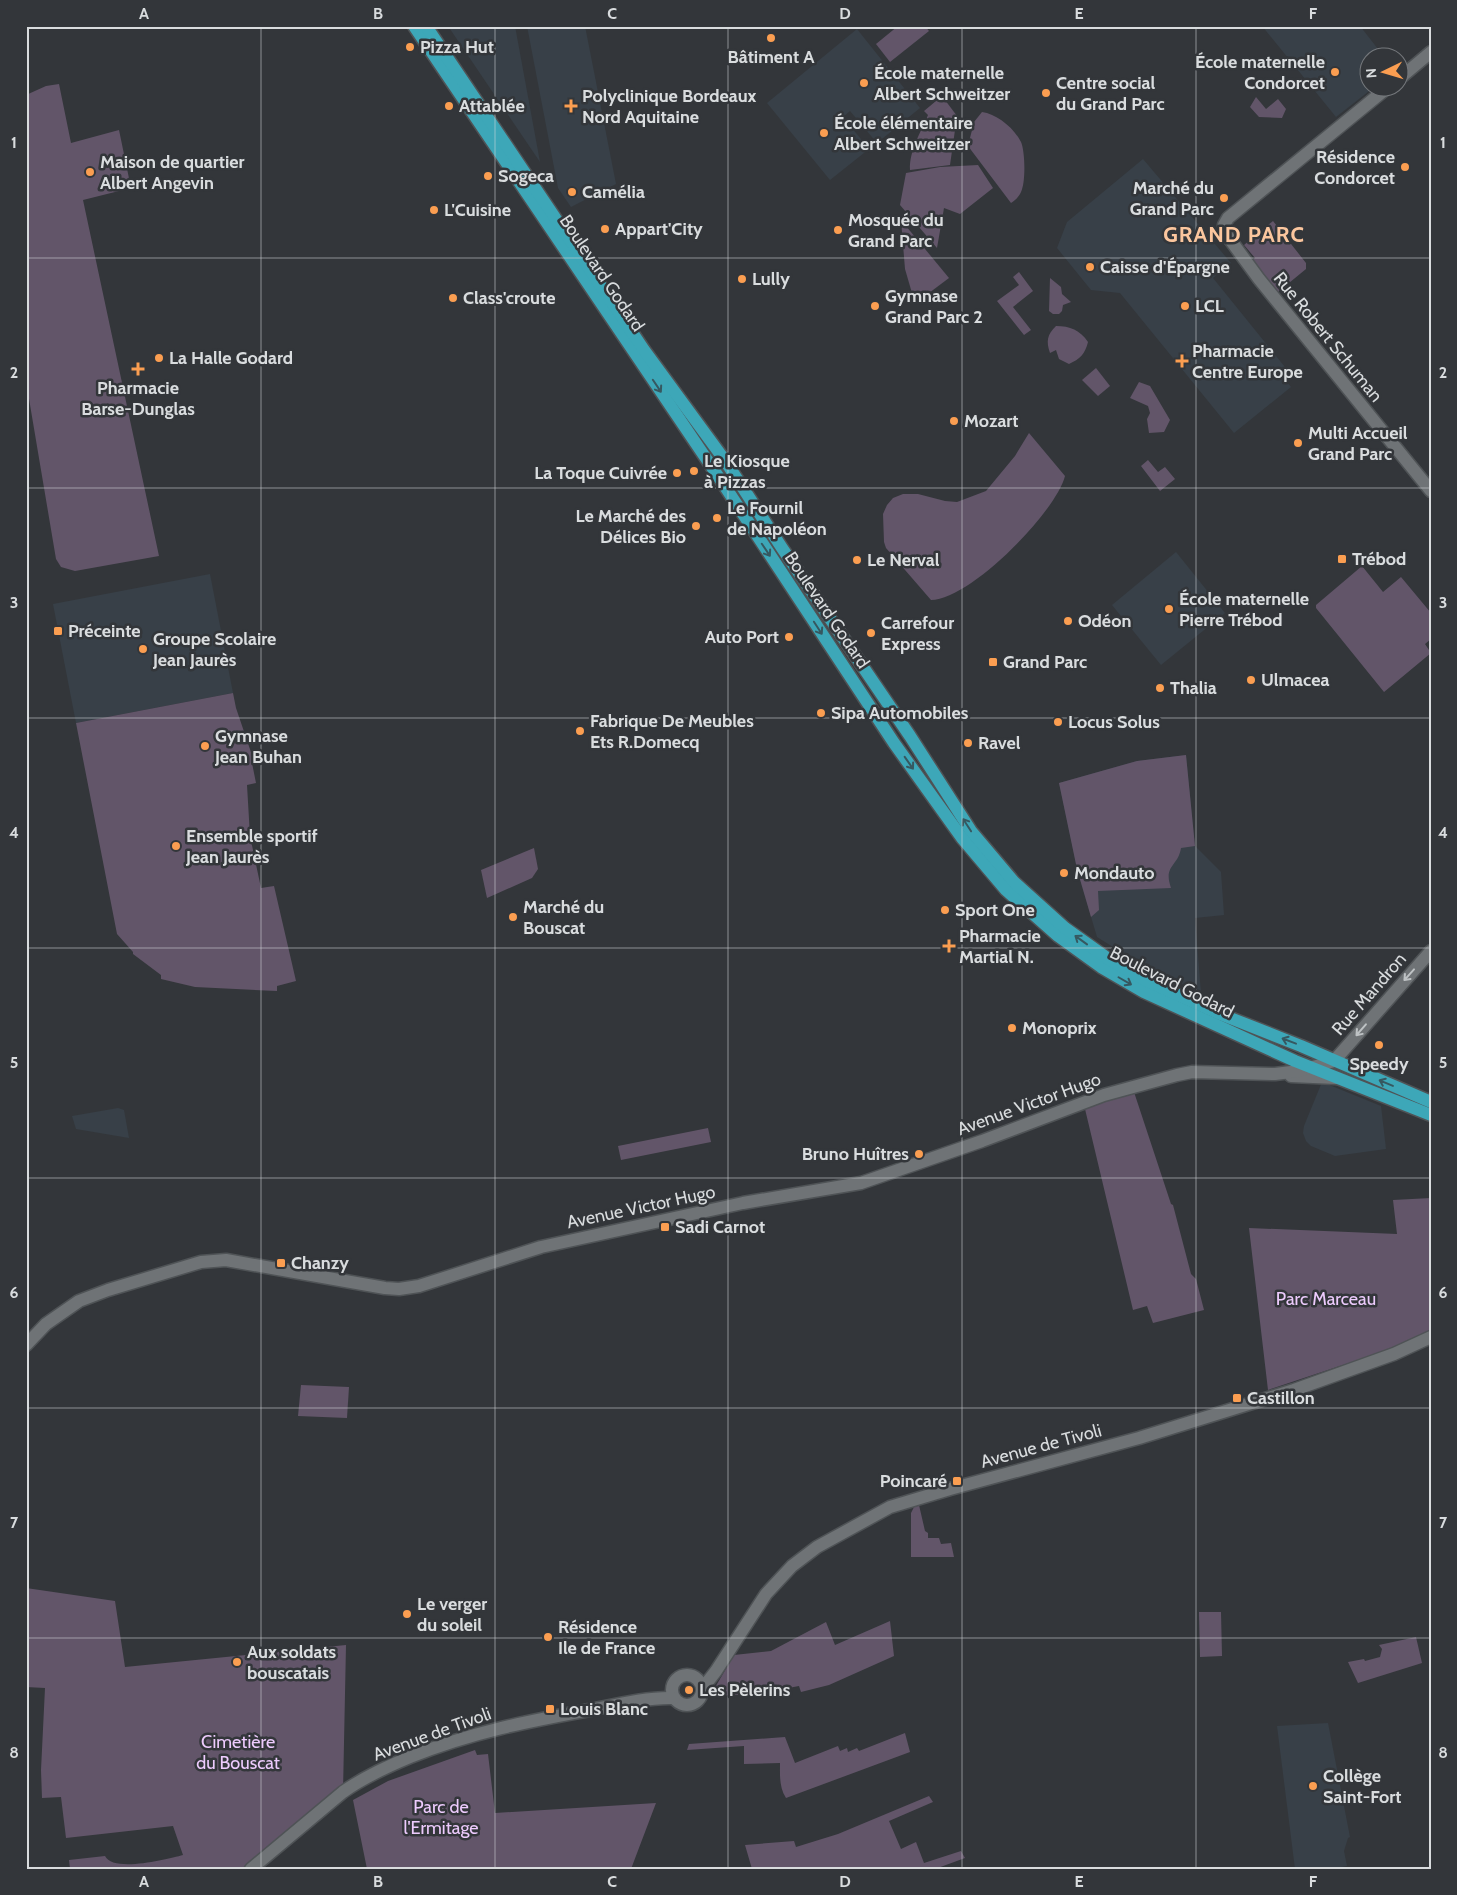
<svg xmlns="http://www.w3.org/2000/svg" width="1457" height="1895" font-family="Cabin,sans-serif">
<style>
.built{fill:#384048}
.green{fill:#625569}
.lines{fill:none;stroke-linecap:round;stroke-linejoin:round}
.secondary-casing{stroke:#4f5356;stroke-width:15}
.primary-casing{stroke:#4f5356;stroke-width:15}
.secondary{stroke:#6f7376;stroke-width:12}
.primary{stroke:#3da7b8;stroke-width:12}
.oneway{stroke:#365860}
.oneway2{stroke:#bec2c4}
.grid{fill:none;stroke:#d9dcde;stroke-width:1;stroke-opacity:0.55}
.poi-dot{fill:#fb9e51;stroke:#33363a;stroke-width:2}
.labels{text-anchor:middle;stroke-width:5;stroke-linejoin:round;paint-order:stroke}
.poi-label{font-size:18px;font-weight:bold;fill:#d9dcde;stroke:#33363a;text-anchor:start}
.street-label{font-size:18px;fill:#d9dcde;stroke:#33363a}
.park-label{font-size:18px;fill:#edcbfd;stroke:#33363a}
.district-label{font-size:22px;font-weight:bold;letter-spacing:1px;fill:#fbc69e;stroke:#33363a}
.neatline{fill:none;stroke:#d9dcde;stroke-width:2}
.grid-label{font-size:16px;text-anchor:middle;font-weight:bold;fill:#d9dcde}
</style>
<rect width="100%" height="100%" fill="#33363a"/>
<!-- built -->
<g class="built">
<path d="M 448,26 L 515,26 L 540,162 Z"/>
<path d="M 527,26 L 585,26 L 616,184 L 571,207 L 558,188 Z"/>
<path d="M 1262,26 L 1360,26 L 1378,49 L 1365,58 L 1369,64 L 1370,88 L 1373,88 L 1336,117 Z"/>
<path d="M 857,29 L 920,108 L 877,143 L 850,111 L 843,117 L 869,149 L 830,180 L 767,103 Z"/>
<path d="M 1143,159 L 1231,263 L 1213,278 L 1293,377 L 1287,382 L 1291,387 L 1234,433 L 1120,293 L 1091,290 L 1057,248 L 1067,222 Z"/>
<path d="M 1176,552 L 1225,613 L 1161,665 L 1112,605 Z"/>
<path d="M 210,574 L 233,693 L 76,723 L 53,604 Z"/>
<path d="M 1186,755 L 1195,846 L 1221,872 L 1224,915 L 1195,918 L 1201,993 L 1142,965 L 1097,937 L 1078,873 L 1059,783 L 1137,761 Z"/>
<path d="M 1322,1082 L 1381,1106 L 1386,1149 L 1335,1156 L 1311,1146 L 1306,1141 L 1303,1133 L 1304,1126 Z"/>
<path d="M 118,1108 L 124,1110 L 129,1138 L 76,1129 L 72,1116 Z"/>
<path d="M 1328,1723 L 1350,1837 L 1348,1838 L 1344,1851 L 1347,1866 L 1330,1869 L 1295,1869 L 1277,1726 Z"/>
</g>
<!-- green -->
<g class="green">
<path d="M 898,26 L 925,26 L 929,31 L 890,62 L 876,44 Z"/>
<path d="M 59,84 L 71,143 L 119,130 L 131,188 L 83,200 L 159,556 L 75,571 L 61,567 L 56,559 L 26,381 L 26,95 L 46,86 Z"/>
<path d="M 942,96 L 957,116 L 950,165 L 910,170 C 909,151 921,132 928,115 L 924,111 Z"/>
<path d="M 1256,97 L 1266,109 L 1278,99 L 1286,109 L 1282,118 L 1259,117 L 1250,107 Z"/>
<path d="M 982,112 C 997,114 1014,128 1021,142 C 1025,151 1026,182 1021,192 C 1019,197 1015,200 1011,203 L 968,146 L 974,122 Z"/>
<path d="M 978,165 L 993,188 L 960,214 L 944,208 L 937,248 L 900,205 L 906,173 L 940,167 Z"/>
<path d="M 901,220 L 949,278 L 917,302 L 914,300 L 905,269 Z"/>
<path d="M 1273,221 L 1306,263 L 1306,269 L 1278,292 L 1252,260 L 1255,258 L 1244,245 Z"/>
<path d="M 1019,272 L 1033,291 L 1013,307 L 1031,330 L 1024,335 L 997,301 L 1019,285 L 1013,277 Z"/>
<path d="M 1050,278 L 1061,287 L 1062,294 L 1071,302 L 1063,305 L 1062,311 L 1059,314 L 1053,314 L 1049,311 Z"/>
<path d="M 1056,326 C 1070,326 1080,330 1088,342 C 1085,354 1080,359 1069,364 L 1059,359 L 1056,350 L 1050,353 C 1046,341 1047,335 1056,326 Z"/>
<path d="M 1096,368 L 1110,386 L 1098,396 L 1082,380 Z"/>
<path d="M 1139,382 L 1150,386 L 1170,420 L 1164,432 L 1149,433 L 1147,419 L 1150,413 L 1148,406 L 1130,398 Z"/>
<path d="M 1029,433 L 1065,476 C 1056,512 970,600 931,600 L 886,548 L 884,542 L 883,514 L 887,505 L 893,498 L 903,494 L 918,494 L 945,501 L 957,502 L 986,491 L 1015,456 Z"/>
<path d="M 1148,460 L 1158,472 L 1165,467 L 1175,479 L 1160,491 L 1141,466 Z"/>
<path d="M 1362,566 L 1383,592 L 1401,577 L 1431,613 L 1431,639 L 1425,644 L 1431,653 L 1384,692 L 1316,608 L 1316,605 Z"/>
<path d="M 233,693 L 236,708 L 254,761 L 252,763 L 256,783 L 247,785 L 250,836 L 261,888 L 274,886 L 296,981 L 277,986 L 277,991 L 195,987 L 161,979 L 161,975 L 133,954 L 133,952 L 117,934 L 76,723 Z"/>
<path d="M 1186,755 L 1195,846 L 1181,848 C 1178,867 1163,865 1171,888 L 1098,891 L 1099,910 L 1091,917 L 1077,869 L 1059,783 L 1137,761 Z"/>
<path d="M 534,848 L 538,869 L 532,878 L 487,898 L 481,870 Z"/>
<path d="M 1134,1092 L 1171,1204 L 1173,1205 L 1191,1274 L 1196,1279 L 1204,1310 L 1153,1323 L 1147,1306 L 1133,1310 L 1085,1109 L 1110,1099 Z"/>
<path d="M 708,1128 L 711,1142 L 621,1160 L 618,1146 Z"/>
<path d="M 1431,1198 L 1431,1331 L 1388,1350 L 1268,1390 L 1249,1228 L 1397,1234 L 1393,1200 Z"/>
<path d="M 301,1385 L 349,1387 L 347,1418 L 298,1416 Z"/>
<path d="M 919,1505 L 925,1531 L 928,1533 L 928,1538 L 939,1538 L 941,1544 L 951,1543 L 954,1557 L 911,1557 L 911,1513 L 914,1507 Z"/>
<path d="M 26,1588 L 115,1601 L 125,1667 L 346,1645 L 343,1792 L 251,1869 L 70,1869 L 69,1860 L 105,1856 C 113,1873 168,1859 183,1855 L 173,1826 L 66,1838 L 61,1797 L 42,1798 L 41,1770 L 45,1688 L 26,1687 Z"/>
<path d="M 1199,1612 L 1221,1612 L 1222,1656 L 1200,1657 Z"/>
<path d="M 890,1621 L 894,1656 L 829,1685 L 801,1692 L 799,1686 L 757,1694 L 710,1696 L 734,1655 L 771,1651 L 826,1622 L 835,1645 Z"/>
<path d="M 1416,1637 L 1422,1663 L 1358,1683 L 1348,1662 L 1364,1659 L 1365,1661 L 1380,1657 L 1382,1649 L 1379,1645 Z"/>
<path d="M 905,1733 L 910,1752 L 786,1798 C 779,1787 780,1775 780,1763 L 744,1764 L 744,1746 L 687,1750 L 689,1744 L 785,1737 L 795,1763 L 838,1746 L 840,1751 L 847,1748 L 848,1752 L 857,1748 L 859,1751 Z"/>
<path d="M 475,1750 L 477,1755 L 488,1754 L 495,1813 L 656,1803 L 631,1869 L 367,1869 L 353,1800 L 388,1781 Z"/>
<path d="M 929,1796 L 933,1802 L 889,1821 L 901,1849 L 916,1842 L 924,1863 L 961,1851 L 965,1858 L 935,1869 L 752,1869 L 745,1845 L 794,1841 L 796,1847 L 838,1834 Z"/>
</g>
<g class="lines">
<defs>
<g id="secondary">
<path d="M 1400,78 L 1431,52"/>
<path d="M 1387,88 L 1228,218 L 1224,225 L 1226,234 L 1259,279 L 1431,491"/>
<path d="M 1334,1061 L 1431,951"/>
<path d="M 1291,1076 L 1336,1078"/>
<path d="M 26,1345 L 46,1324 L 79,1301 L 108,1290 L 201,1262 L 226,1260 L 385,1288 L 399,1289 L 419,1286 L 541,1247 L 743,1203 L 861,1183 L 982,1141 L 1104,1095 L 1177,1075 L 1192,1072 L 1275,1074 L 1299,1071 L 1334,1061"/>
<circle cx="687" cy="1690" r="15"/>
<path d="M 702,1689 L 716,1671 L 766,1594 L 792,1566 L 817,1547 L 890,1507 L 950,1489 L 1139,1438 L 1294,1390 L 1394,1354 L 1431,1337"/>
<path d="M 251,1869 L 343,1792 C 364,1777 386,1767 410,1757 C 472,1732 529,1721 595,1709 C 619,1704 649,1697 674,1698"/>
</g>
<g id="primary">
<path d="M 414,26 L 722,482 L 894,743 L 962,838 L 1006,890 L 1058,936 L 1101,967 L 1144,992 L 1295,1061 L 1431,1115"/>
<path d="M 426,26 L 644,350 L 726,462 L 782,548 L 910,736 L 971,831 L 1014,882 L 1065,928 L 1107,958 L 1149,982 L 1220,1014 L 1301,1046 L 1431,1102"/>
</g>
</defs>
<!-- secondary casing -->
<use href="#secondary" class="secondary-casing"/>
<!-- primary casing -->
<use href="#primary" class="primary-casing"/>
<!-- secondary -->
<use href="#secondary" class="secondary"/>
<!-- primary -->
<use href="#primary" class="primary"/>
</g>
<!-- one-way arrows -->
<defs><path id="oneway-shaft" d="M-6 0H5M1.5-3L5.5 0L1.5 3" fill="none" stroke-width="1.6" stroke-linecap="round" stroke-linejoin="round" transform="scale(1.25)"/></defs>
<g class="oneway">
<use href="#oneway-shaft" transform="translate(657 386) rotate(56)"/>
<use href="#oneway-shaft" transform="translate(766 550) rotate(56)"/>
<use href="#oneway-shaft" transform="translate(818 628) rotate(57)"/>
<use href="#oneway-shaft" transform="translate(909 763) rotate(55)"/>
<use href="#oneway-shaft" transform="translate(967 825) rotate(-123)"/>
<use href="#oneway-shaft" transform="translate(1081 940) rotate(-144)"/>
<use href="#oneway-shaft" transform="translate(1125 981) rotate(30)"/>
<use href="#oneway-shaft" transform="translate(1289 1041) rotate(-159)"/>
<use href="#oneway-shaft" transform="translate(1386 1083) rotate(-157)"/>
</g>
<g class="oneway2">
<use href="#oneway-shaft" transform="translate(1409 975) rotate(132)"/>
<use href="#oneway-shaft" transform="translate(1361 1030) rotate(131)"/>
</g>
<!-- grid -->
<path class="grid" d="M 261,26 L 261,1869M 495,26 L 495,1869M 728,26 L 728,1869M 962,26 L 962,1869M 1196,26 L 1196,1869M 26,258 L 1431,258M 26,488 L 1431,488M 26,718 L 1431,718M 26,948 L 1431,948M 26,1178 L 1431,1178M 26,1408 L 1431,1408M 26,1638 L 1431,1638"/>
<!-- markers -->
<g class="poi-dot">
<circle cx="771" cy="38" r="5"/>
<circle cx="410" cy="47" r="5"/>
<circle cx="1335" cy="72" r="5"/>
<circle cx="864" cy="83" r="5"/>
<circle cx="1046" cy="93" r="5"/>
<circle cx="449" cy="106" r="5"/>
<path d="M568.5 98.5h5v5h5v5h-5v5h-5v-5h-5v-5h5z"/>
<circle cx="824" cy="133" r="5"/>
<circle cx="1405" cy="167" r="5"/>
<circle cx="90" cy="172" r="5"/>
<circle cx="488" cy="176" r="5"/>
<circle cx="572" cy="192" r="5"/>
<circle cx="1224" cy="198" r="5"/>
<circle cx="434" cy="210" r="5"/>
<circle cx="605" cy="229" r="5"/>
<circle cx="838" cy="230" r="5"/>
<circle cx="1090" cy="267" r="5"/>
<circle cx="742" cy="279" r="5"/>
<circle cx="453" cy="298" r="5"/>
<circle cx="875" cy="306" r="5"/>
<circle cx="1185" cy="306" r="5"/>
<circle cx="159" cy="358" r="5"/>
<path d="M1179.5 353.5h5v5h5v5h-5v5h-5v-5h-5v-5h5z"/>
<path d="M135.5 361.5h5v5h5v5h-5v5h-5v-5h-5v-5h5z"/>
<circle cx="954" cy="421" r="5"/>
<circle cx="1298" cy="443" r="5"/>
<circle cx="694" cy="471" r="5"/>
<circle cx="677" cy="473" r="5"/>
<circle cx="717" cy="518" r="5"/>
<circle cx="696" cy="526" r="5"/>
<rect x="1337" y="554" width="10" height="10" rx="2.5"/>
<circle cx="857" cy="560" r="5"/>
<circle cx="1169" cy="609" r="5"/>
<circle cx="1068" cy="621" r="5"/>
<rect x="53" y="626" width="10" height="10" rx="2.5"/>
<circle cx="871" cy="633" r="5"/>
<circle cx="789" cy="637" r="5"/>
<circle cx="143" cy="649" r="5"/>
<rect x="988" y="657" width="10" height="10" rx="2.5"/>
<circle cx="1251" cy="680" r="5"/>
<circle cx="1160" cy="688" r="5"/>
<circle cx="821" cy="713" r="5"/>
<circle cx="1058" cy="722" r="5"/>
<circle cx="580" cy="731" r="5"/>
<circle cx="968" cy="743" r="5"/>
<circle cx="205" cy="746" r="5"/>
<circle cx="176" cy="846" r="5"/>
<circle cx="1064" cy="873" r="5"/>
<circle cx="945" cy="910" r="5"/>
<circle cx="513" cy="917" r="5"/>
<path d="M946.5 938.5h5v5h5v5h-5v5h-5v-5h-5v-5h5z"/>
<circle cx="1012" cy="1028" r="5"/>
<circle cx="1379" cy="1045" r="5"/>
<circle cx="919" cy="1154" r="5"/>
<rect x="660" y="1222" width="10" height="10" rx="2.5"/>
<rect x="276" y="1258" width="10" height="10" rx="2.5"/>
<rect x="1232" y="1393" width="10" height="10" rx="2.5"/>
<rect x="952" y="1476" width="10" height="10" rx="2.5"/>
<circle cx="407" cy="1614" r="5"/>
<circle cx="548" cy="1637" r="5"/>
<circle cx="237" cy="1662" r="5"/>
<circle cx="689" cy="1690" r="5"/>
<rect x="545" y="1704" width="10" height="10" rx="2.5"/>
<circle cx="1313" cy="1786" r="5"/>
</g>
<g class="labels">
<!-- poi labels -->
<g class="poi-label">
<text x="420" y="53">Pizza Hut</text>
<text x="771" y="63" text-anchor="middle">Bâtiment A</text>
<text x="1325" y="68" text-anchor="end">École maternelle<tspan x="1325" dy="21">Condorcet</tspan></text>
<text x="874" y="79">École maternelle<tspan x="874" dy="21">Albert Schweitzer</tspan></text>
<text x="1056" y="89">Centre social<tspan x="1056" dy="21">du Grand Parc</tspan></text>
<text x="582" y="102">Polyclinique Bordeaux<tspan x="582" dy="21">Nord Aquitaine</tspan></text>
<text x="459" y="112">Attablée</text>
<text x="834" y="129">École élémentaire<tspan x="834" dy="21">Albert Schweitzer</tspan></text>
<text x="1395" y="163" text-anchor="end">Résidence<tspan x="1395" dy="21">Condorcet</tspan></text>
<text x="100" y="168">Maison de quartier<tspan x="100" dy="21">Albert Angevin</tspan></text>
<text x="498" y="182">Sogeca</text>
<text x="1214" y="194" text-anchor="end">Marché du<tspan x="1214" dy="21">Grand Parc</tspan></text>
<text x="582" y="198">Camélia</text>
<text x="444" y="216">L'Cuisine</text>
<text x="848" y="226">Mosquée du<tspan x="848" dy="21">Grand Parc</tspan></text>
<text x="615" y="235">Appart'City</text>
<text x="1100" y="273">Caisse d'Épargne</text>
<text x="752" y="285">Lully</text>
<text x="885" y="302">Gymnase<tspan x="885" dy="21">Grand Parc 2</tspan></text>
<text x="463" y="304">Class'croute</text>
<text x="1195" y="312">LCL</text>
<text x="1192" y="357">Pharmacie<tspan x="1192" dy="21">Centre Europe</tspan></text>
<text x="169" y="364">La Halle Godard</text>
<text x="138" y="394" text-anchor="middle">Pharmacie<tspan x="138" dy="21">Barse-Dunglas</tspan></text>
<text x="964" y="427">Mozart</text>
<text x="1308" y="439">Multi Accueil<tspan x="1308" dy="21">Grand Parc</tspan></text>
<text x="704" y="467">Le Kiosque<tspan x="704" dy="21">à Pizzas</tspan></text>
<text x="667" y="479" text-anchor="end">La Toque Cuivrée</text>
<text x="727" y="514">Le Fournil<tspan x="727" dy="21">de Napoléon</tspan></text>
<text x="686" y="522" text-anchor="end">Le Marché des<tspan x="686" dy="21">Délices Bio</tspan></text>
<text x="1352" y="565">Trébod</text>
<text x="867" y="566">Le Nerval</text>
<text x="1179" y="605">École maternelle<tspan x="1179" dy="21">Pierre Trébod</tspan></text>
<text x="1078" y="627">Odéon</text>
<text x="881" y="629">Carrefour<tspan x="881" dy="21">Express</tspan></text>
<text x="68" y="637">Préceinte</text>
<text x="779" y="643" text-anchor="end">Auto Port</text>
<text x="153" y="645">Groupe Scolaire<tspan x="153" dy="21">Jean Jaurès</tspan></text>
<text x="1003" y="668">Grand Parc</text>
<text x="1261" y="686">Ulmacea</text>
<text x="1170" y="694">Thalia</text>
<text x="831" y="719">Sipa Automobiles</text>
<text x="590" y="727">Fabrique De Meubles<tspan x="590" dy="21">Ets R.Domecq</tspan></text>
<text x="1068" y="728">Locus Solus</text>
<text x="215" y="742">Gymnase<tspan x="215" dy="21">Jean Buhan</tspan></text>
<text x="978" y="749">Ravel</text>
<text x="186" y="842">Ensemble sportif<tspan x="186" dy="21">Jean Jaurès</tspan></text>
<text x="1074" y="879">Mondauto</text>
<text x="523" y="913">Marché du<tspan x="523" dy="21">Bouscat</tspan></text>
<text x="955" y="916">Sport One</text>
<text x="959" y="942">Pharmacie<tspan x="959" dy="21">Martial N.</tspan></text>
<text x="1022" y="1034">Monoprix</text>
<text x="1379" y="1070" text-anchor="middle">Speedy</text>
<text x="909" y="1160" text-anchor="end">Bruno Huîtres</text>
<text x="675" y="1233">Sadi Carnot</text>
<text x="291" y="1269">Chanzy</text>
<text x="1247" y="1404">Castillon</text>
<text x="947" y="1487" text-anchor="end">Poincaré</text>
<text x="417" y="1610">Le verger<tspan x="417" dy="21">du soleil</tspan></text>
<text x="558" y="1633">Résidence<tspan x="558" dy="21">Ile de France</tspan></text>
<text x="247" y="1658">Aux soldats<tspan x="247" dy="21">bouscatais</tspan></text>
<text x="699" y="1696">Les Pèlerins</text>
<text x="560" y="1715">Louis Blanc</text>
<text x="1323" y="1782">Collège<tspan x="1323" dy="21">Saint-Fort</tspan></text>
</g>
<!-- street labels -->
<g class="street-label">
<text transform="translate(602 273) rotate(56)" y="6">Boulevard Godard</text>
<text transform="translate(1328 337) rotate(51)" y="6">Rue Robert Schuman</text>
<text transform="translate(827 610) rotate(56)" y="6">Boulevard Godard</text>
<text transform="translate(1172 982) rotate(27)" y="6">Boulevard Godard</text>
<text transform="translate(1369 994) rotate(-49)" y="6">Rue Mandron</text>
<text transform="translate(1029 1104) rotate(-20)" y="6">Avenue Victor Hugo</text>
<text transform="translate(641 1207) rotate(-12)" y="6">Avenue Victor Hugo</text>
<text transform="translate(1041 1446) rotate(-15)" y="6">Avenue de Tivoli</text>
<text transform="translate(432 1734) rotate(-20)" y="6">Avenue de Tivoli</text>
</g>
<!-- park labels -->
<g class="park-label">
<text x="1326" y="1305">Parc Marceau</text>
<text x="238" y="1748">Cimetière<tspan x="238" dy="21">du Bouscat</tspan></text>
<text x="441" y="1813">Parc de<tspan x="441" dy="21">l'Ermitage</tspan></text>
</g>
<!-- district labels -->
<g class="district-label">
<text x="1234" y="242">GRAND PARC</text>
</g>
</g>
<!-- border -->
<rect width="1457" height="1895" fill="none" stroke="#33363a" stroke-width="55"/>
<!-- north arrow -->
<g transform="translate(1384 72) rotate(265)"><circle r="24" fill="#33363a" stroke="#75787c"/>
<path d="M0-4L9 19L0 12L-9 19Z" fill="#fb9e51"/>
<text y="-8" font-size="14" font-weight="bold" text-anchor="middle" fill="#d9dcde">N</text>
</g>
<rect x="28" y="28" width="1402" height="1840" class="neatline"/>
<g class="grid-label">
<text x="144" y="19">A</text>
<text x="378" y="19">B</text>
<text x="612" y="19">C</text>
<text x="845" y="19">D</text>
<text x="1079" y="19">E</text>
<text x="1313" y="19">F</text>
<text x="14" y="148">1</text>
<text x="1443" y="148">1</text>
<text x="14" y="378">2</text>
<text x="1443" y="378">2</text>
<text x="14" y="608">3</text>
<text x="1443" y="608">3</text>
<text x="14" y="838">4</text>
<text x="1443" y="838">4</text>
<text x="14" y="1068">5</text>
<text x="1443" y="1068">5</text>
<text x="14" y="1298">6</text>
<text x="1443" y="1298">6</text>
<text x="14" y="1528">7</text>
<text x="1443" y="1528">7</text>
<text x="14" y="1758">8</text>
<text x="1443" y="1758">8</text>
<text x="144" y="1887">A</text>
<text x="378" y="1887">B</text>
<text x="612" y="1887">C</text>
<text x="845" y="1887">D</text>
<text x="1079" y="1887">E</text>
<text x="1313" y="1887">F</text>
</g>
</svg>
